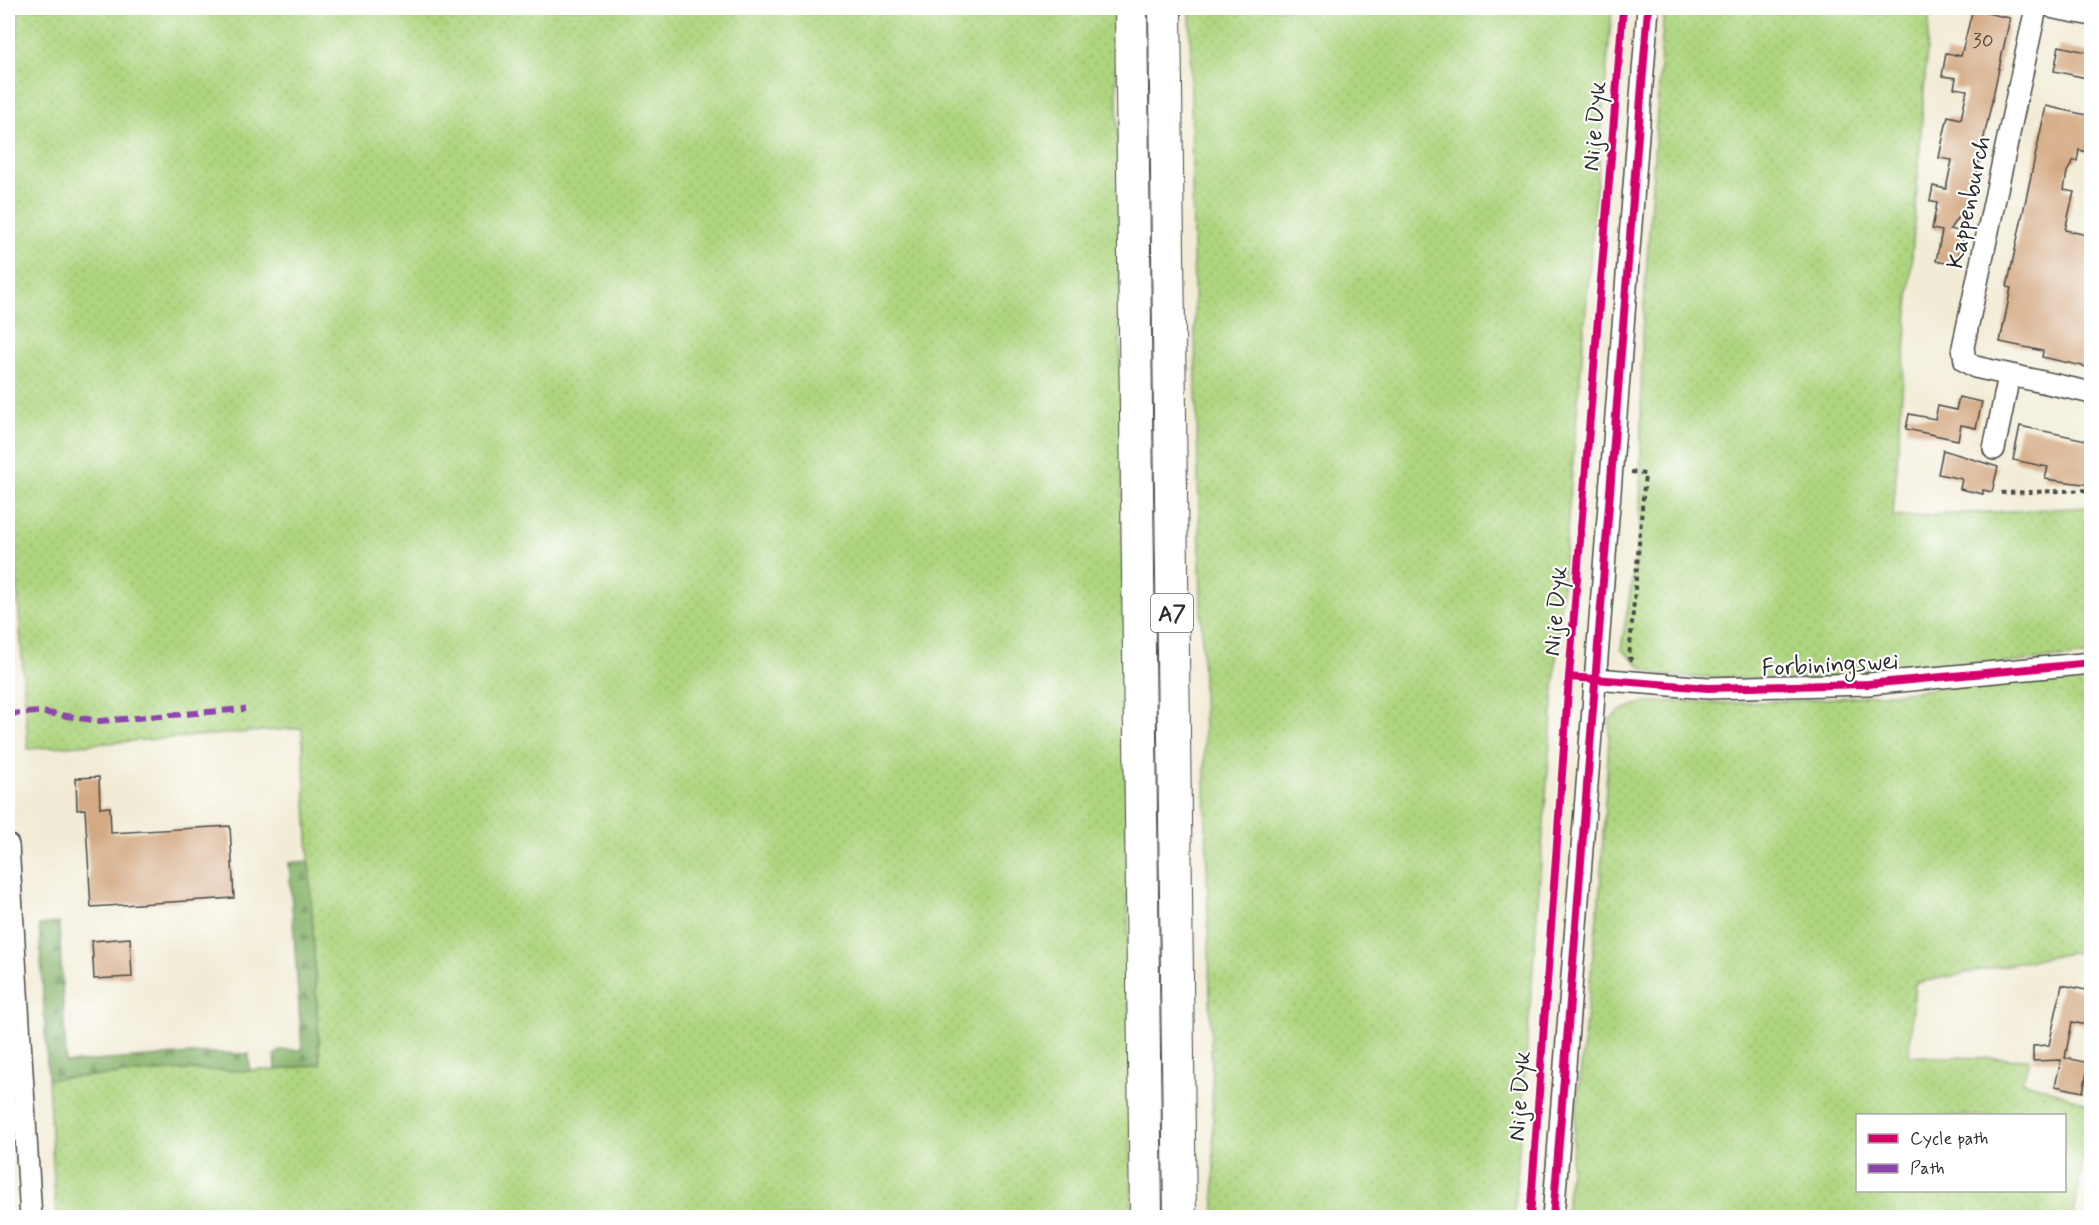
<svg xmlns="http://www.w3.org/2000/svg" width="2099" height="1225" font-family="Mynerve,sans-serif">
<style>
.grass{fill:url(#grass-dots);stroke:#6c8055;stroke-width:1.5;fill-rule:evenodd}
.forest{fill:url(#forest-firs);stroke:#5a704c;stroke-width:1.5}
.building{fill:#d4aa84}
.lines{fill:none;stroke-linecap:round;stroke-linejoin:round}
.minor-casing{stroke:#494845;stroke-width:24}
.highway-casing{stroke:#494845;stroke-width:34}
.path{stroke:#494845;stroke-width:4;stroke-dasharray:4.5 4.5;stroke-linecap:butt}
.minor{stroke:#fff;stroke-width:21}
.highway{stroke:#fff;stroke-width:32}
.quiet{stroke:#8e44ad;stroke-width:6;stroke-dasharray:12 6;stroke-linecap:butt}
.cycleway-casing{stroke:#fff;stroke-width:11}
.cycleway{stroke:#d6006c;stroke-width:8}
.labels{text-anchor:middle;stroke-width:4.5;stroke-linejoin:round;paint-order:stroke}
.number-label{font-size:21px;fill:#554b41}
.shield{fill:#fff;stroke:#6b6b6b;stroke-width:1.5}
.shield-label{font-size:22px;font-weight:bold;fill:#2b2b2b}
.street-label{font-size:24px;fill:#2b2b2b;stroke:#fff}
</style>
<defs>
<pattern id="grass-dots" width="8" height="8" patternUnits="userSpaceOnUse" patternTransform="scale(1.5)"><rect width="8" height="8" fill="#aed57f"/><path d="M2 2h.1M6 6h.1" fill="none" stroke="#96b76e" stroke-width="1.8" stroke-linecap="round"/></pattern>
<pattern id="forest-firs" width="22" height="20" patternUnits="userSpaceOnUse" patternTransform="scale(1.5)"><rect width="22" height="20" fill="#8ab66e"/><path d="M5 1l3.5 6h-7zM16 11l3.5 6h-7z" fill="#71945b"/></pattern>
</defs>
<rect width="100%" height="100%" fill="#fff"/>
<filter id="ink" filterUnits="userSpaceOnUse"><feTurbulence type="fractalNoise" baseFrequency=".0167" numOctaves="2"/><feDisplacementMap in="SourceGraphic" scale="12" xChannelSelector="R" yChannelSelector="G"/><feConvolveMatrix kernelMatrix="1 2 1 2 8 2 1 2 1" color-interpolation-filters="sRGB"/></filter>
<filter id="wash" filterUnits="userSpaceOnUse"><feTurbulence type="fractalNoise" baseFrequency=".008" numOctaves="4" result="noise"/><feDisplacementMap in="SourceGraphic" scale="24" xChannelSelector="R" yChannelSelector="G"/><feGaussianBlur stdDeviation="1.35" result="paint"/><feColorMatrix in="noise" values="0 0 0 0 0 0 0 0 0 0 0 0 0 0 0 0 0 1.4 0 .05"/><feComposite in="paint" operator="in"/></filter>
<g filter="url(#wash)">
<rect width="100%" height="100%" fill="#f2ecd6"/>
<!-- grass -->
<g class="grass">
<path d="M 19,8 L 1116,8 L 1132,1217 L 56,1217 L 48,1079 L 186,1070 L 279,1070 L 320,1064 L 302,728 L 28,749 L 8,445 L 8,142 Z"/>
<path d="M 1190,8 L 1612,8 L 1560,611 L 1514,1217 L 1215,1217 L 1193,249 Z"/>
<path d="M 1664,8 L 1930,8 L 1893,517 L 2091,507 L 2091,655 L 1815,681 L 1663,676 L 1643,668 L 1621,649 L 1640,530 L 1642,335 Z"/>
<path d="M 2091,672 L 2091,949 L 1915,983 L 1909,1056 L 2030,1059 L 2022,1081 L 2063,1094 L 2091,1106 L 2074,1217 L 1565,1218 L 1600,889 L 1610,719 C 1637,693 1688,703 1724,703 C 1844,702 1972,684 2091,672 ZM 1858,1116 L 2064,1116 L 2064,1190 L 1858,1190 Z"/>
</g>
<!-- forest -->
<g class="forest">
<path d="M 309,861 L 320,1064 L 276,1070 L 275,1055 L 281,1050 L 302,1050 L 289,863 Z"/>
<path d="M 59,923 L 66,1063 L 204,1053 L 249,1054 L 250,1071 L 186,1070 L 48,1079 L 39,925 Z"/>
</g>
<g id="blocks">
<!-- building -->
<g class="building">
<path d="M 1973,8 L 1988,8 L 1986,13 L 2010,18 L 1970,202 L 1968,202 L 1950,229 L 1964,232 L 1956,265 L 1936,261 L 1942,231 L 1932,229 L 1937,203 L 1930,201 L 1933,186 L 1946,189 L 1952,160 L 1939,158 L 1943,138 L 1948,116 L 1961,119 L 1967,90 L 1954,88 L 1956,78 L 1942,76 L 1946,53 L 1961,56 Z"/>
<path d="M 2059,46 L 2091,53 L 2091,79 L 2054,71 Z"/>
<path d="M 2046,106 L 2091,116 L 2091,153 L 2079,150 L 2077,161 L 2073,161 L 2067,172 L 2064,190 L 2074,192 L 2065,230 L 2091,236 L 2091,326 L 2087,345 L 2091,346 L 2091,368 L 2042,357 L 2043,351 L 2000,342 L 2011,288 L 2007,287 Z"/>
<path d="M 1959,397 L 1982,402 L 1976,428 L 1961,425 L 1958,440 L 1906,429 L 1909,414 L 1935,419 L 1938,406 L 1956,410 Z"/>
<path d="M 2020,426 L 2091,441 L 2091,485 L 2045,479 L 2048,467 L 2013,460 Z"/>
<path d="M 1943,450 L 1998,467 L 1992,492 L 1983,490 L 1983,494 L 1960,489 L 1962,479 L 1938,474 Z"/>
<path d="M 99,777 L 100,808 L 110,807 L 111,833 L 230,826 L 234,898 L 91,907 L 85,809 L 77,810 L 76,778 Z"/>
<path d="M 130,938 L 132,977 L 94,979 L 92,941 Z"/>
<path d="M 2062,985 L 2091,991 L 2091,1026 L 2072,1022 L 2065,1058 L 2089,1063 L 2083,1092 L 2055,1086 L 2061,1060 L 2033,1061 L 2033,1046 L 2049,1045 Z"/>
</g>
</g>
</g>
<g filter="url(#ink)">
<use href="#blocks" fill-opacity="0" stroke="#494845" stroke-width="1.5"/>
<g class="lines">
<defs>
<g id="minor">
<path d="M 2036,8 L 1963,347 L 1965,361 L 1975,367 L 2092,393"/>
<path d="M 2054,8 L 2092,15"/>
<path d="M 1994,449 L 2009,376"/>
<path d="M 1596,679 L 1708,688 L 1868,684 L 2092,663"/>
<path d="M 8,845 L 31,1218"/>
<path d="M 1553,1218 L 1648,8"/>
</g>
<g id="highway">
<path d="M 1131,8 L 1146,1218"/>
<path d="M 1165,8 L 1180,1218"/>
</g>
</defs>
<!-- minor casing -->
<use href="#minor" class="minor-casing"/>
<!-- highway casing -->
<use href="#highway" class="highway-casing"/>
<!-- path -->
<g class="path">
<path d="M 1631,472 L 1645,474 L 1629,658 L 1635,661"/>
<path d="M 2001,493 L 2092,490"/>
<path d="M 2087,1218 L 2092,1193"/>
</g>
<!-- minor -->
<use href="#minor" class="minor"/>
<!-- highway -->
<use href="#highway" class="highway"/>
<!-- quiet -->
<path class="quiet" d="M 8,714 L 40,712 L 100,721 L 245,709"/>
<defs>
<g id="cycleway">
<path d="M 1569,677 L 1708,688 L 1868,684 L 2092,663"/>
<path d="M 1530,1218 L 1569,677 L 1623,8"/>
<path d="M 1553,1218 L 1648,8"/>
</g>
</defs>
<!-- cycleway casing -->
<use href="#cycleway" class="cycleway-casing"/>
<!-- cycleway -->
<use href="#cycleway" class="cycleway"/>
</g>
</g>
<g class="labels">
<!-- number labels -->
<g class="number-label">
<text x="1983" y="47">30</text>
</g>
<!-- shield labels -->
<rect class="shield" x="1151" y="594" width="42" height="38" rx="4.5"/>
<g class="shield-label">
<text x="1172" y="621">A7</text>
</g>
<!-- street labels -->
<g class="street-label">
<text transform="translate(1594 126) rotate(-85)" y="8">Nije Dyk</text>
<text transform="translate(1968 202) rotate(-78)" y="8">Kappenburch</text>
<text transform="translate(1555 611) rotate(-85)" y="8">Nije Dyk</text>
<text transform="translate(1830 664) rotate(-3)" y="8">Forbiningswei</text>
<text transform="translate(1519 1096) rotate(-86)" y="8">Nije Dyk</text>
</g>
</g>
<!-- margin -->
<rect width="2099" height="1225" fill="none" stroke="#fff" stroke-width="30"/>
<!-- legend -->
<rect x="1856" y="1114" width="210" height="78" fill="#ffffff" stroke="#aaaaaa" stroke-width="1.5"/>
<rect x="1868" y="1134" width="30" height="9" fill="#d6006c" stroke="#aaaaaa" stroke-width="1.5"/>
<text x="1910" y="1144" font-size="18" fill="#2b2b2b">Cycle path</text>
<rect x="1868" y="1164" width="30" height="9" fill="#8e44ad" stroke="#aaaaaa" stroke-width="1.5"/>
<text x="1910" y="1174" font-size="18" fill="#2b2b2b">Path</text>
</svg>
